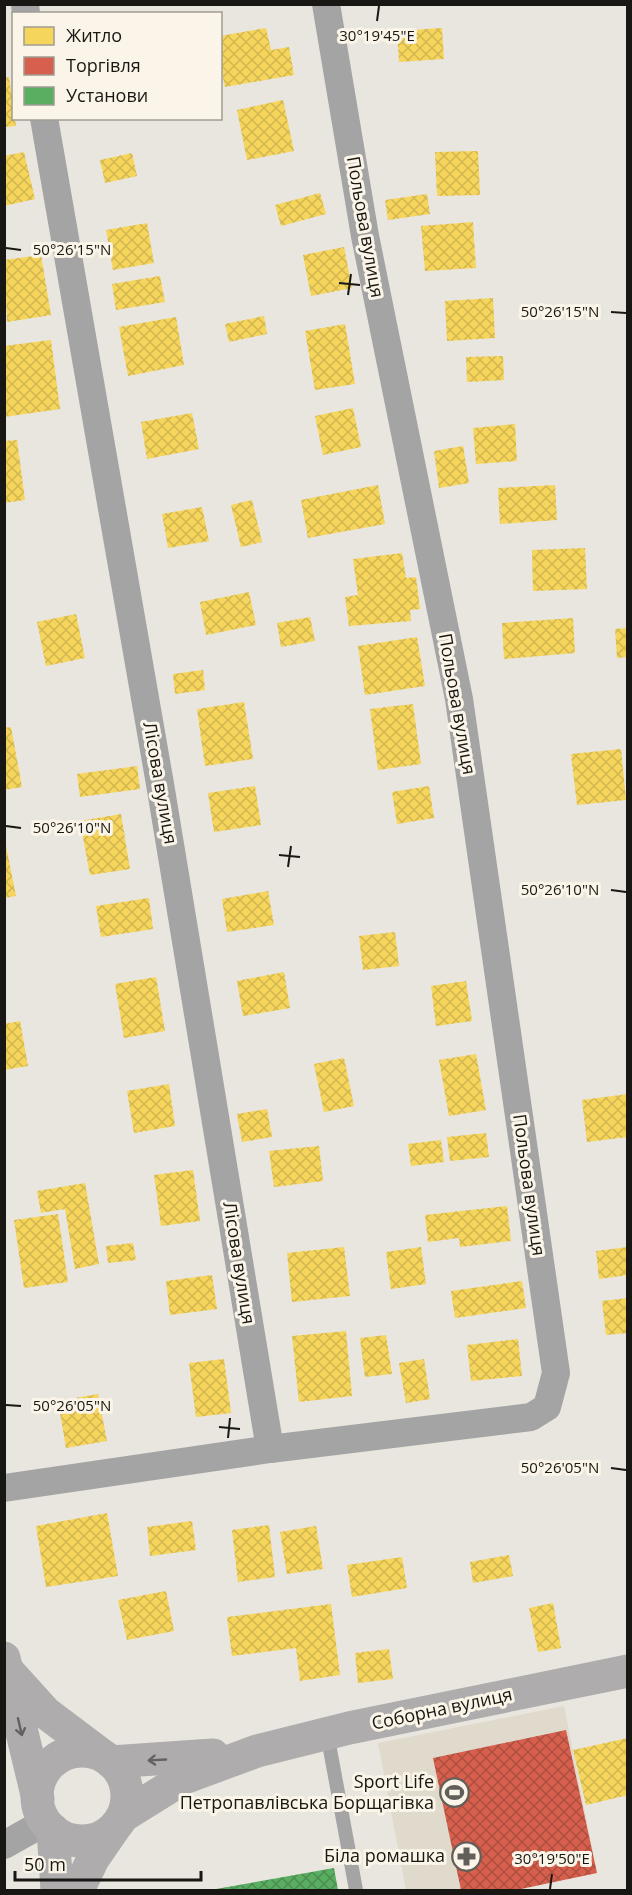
<svg xmlns="http://www.w3.org/2000/svg" width="632" height="1895" font-family="'Open Sans',sans-serif">
<style>
.built{fill:#e0dacd}
.homes{fill:url(#homes-cross-hatch)}
.shops{fill:url(#shops-cross-hatch)}
.public{fill:url(#public-cross-hatch)}
.lines{fill:none;stroke-linecap:round;stroke-linejoin:round}
.lane{stroke:#a4a4a4;stroke-width:14}
.street{stroke:#a4a4a4;stroke-width:28}
.secondary{stroke:#aeacac;stroke-width:33}
.oneway{stroke:#646260}
.ticks{fill:none;stroke:#191713;stroke-width:2}
.labels{text-anchor:middle;stroke-width:6;stroke-linejoin:round;paint-order:stroke}
.street-label{font-size:18px;fill:#191713;stroke:#faf5e8}
.poi-label{font-size:18px;fill:#191713;stroke:#faf5e8;text-anchor:end}
.ticks-label{font-size:15px;text-anchor:middle;fill:#191713;stroke:#faf5e8;stroke-width:6;stroke-linejoin:round;paint-order:stroke}
</style>
<defs>
<pattern id="homes-cross-hatch" width="8" height="8" patternUnits="userSpaceOnUse" patternTransform="scale(1.5)"><rect width="8" height="8" fill="#f6d55c"/><path d="M0 0l8 8M0 8l8-8" fill="none" stroke="#d2b64f"/></pattern>
<pattern id="shops-cross-hatch" width="8" height="8" patternUnits="userSpaceOnUse" patternTransform="scale(1.5)"><rect width="8" height="8" fill="#d6604d"/><path d="M0 0l8 8M0 8l8-8" fill="none" stroke="#ad4e3f"/></pattern>
<pattern id="public-cross-hatch" width="8" height="8" patternUnits="userSpaceOnUse" patternTransform="scale(1.5)"><rect width="8" height="8" fill="#5aae61"/><path d="M0 0l8 8M0 8l8-8" fill="none" stroke="#4a8d4f"/></pattern>
</defs>
<rect width="100%" height="100%" fill="#e9e6df"/>
<!-- built -->
<path class="built" d="M 564,1706 L 597,1873 L 518,1890 L 406,1890 L 378,1743 Z"/>
<!-- homes -->
<g class="homes">
<path d="M 266,28 L 271,50 L 289,47 L 294,75 L 225,87 L 220,64 L 220,36 Z"/>
<path d="M 442,28 L 444,59 L 399,62 L 397,31 Z"/>
<path d="M 9,77 L 16,126 L 4,127 L 4,78 Z"/>
<path d="M 283,100 L 294,151 L 247,160 L 237,110 Z"/>
<path d="M 478,151 L 480,195 L 437,196 L 435,152 Z"/>
<path d="M 24,152 L 35,199 L 4,206 L 4,156 Z"/>
<path d="M 132,153 L 137,176 L 105,183 L 100,160 Z"/>
<path d="M 320,193 L 326,214 L 281,226 L 275,205 Z"/>
<path d="M 427,194 L 430,214 L 388,220 L 385,200 Z"/>
<path d="M 473,222 L 476,268 L 425,271 L 421,226 Z"/>
<path d="M 147,223 L 154,263 L 113,270 L 106,230 Z"/>
<path d="M 344,247 L 352,288 L 311,296 L 303,255 Z"/>
<path d="M 41,255 L 51,315 L 7,322 L 4,260 Z"/>
<path d="M 160,276 L 165,302 L 116,310 L 112,284 Z"/>
<path d="M 493,298 L 495,338 L 447,341 L 445,301 Z"/>
<path d="M 264,316 L 267,334 L 229,342 L 225,324 Z"/>
<path d="M 176,317 L 184,365 L 128,376 L 119,327 Z"/>
<path d="M 345,324 L 355,384 L 315,390 L 305,331 Z"/>
<path d="M 51,340 L 60,409 L 4,417 L 4,346 Z"/>
<path d="M 503,356 L 504,380 L 467,382 L 466,357 Z"/>
<path d="M 353,408 L 361,447 L 323,455 L 315,416 Z"/>
<path d="M 192,413 L 199,449 L 147,459 L 141,422 Z"/>
<path d="M 515,424 L 517,461 L 476,464 L 473,428 Z"/>
<path d="M 17,440 L 25,500 L 4,503 L 4,441 Z"/>
<path d="M 463,446 L 469,483 L 439,488 L 434,451 Z"/>
<path d="M 378,485 L 385,524 L 308,538 L 301,500 Z"/>
<path d="M 555,485 L 557,520 L 500,524 L 498,488 Z"/>
<path d="M 252,500 L 262,542 L 241,547 L 231,505 Z"/>
<path d="M 202,507 L 209,541 L 168,548 L 162,514 Z"/>
<path d="M 585,548 L 587,589 L 533,591 L 532,550 Z"/>
<path d="M 402,553 L 406,578 L 416,577 L 420,609 L 410,610 L 411,621 L 349,626 L 345,597 L 358,595 L 353,559 Z"/>
<path d="M 249,592 L 256,625 L 206,635 L 200,602 Z"/>
<path d="M 76,614 L 85,658 L 46,666 L 37,622 Z"/>
<path d="M 310,617 L 315,641 L 281,647 L 277,623 Z"/>
<path d="M 573,618 L 575,653 L 504,659 L 502,623 Z"/>
<path d="M 628,628 L 628,657 L 617,658 L 615,629 Z"/>
<path d="M 417,637 L 425,686 L 365,695 L 358,646 Z"/>
<path d="M 203,670 L 205,690 L 175,694 L 173,674 Z"/>
<path d="M 244,702 L 253,759 L 205,766 L 197,709 Z"/>
<path d="M 413,704 L 421,764 L 378,770 L 370,709 Z"/>
<path d="M 11,727 L 22,787 L 4,790 L 4,728 Z"/>
<path d="M 621,749 L 626,800 L 577,805 L 571,754 Z"/>
<path d="M 137,766 L 140,789 L 80,797 L 77,774 Z"/>
<path d="M 255,786 L 261,825 L 214,832 L 208,793 Z"/>
<path d="M 429,786 L 434,818 L 397,824 L 392,792 Z"/>
<path d="M 121,814 L 130,869 L 90,875 L 80,821 Z"/>
<path d="M 4,836 L 16,896 L 4,898 Z"/>
<path d="M 268,891 L 274,925 L 227,932 L 222,899 Z"/>
<path d="M 149,898 L 153,929 L 101,937 L 96,906 Z"/>
<path d="M 395,932 L 399,966 L 363,970 L 359,936 Z"/>
<path d="M 284,972 L 290,1008 L 243,1016 L 237,981 Z"/>
<path d="M 156,977 L 165,1031 L 124,1038 L 115,984 Z"/>
<path d="M 466,981 L 472,1021 L 436,1026 L 431,986 Z"/>
<path d="M 20,1021 L 28,1066 L 4,1070 L 4,1024 Z"/>
<path d="M 476,1054 L 486,1110 L 449,1116 L 439,1060 Z"/>
<path d="M 344,1058 L 354,1106 L 324,1112 L 314,1064 Z"/>
<path d="M 169,1084 L 175,1126 L 134,1133 L 127,1091 Z"/>
<path d="M 628,1094 L 628,1137 L 587,1142 L 582,1100 Z"/>
<path d="M 267,1109 L 272,1137 L 242,1142 L 237,1114 Z"/>
<path d="M 486,1133 L 489,1157 L 450,1161 L 447,1137 Z"/>
<path d="M 441,1140 L 444,1162 L 411,1166 L 408,1144 Z"/>
<path d="M 319,1146 L 323,1181 L 274,1187 L 269,1151 Z"/>
<path d="M 193,1170 L 200,1221 L 161,1226 L 154,1175 Z"/>
<path d="M 85,1183 L 99,1264 L 75,1269 L 65,1209 L 41,1213 L 37,1191 Z"/>
<path d="M 507,1206 L 511,1241 L 460,1247 L 459,1238 L 428,1242 L 425,1215 Z"/>
<path d="M 58,1214 L 68,1282 L 24,1288 L 14,1220 Z"/>
<path d="M 133,1243 L 136,1260 L 108,1263 L 106,1246 Z"/>
<path d="M 344,1247 L 350,1296 L 292,1302 L 287,1253 Z"/>
<path d="M 421,1247 L 426,1284 L 391,1289 L 386,1252 Z"/>
<path d="M 628,1247 L 628,1275 L 599,1279 L 596,1251 Z"/>
<path d="M 212,1275 L 217,1309 L 170,1315 L 166,1281 Z"/>
<path d="M 522,1281 L 526,1308 L 455,1318 L 451,1291 Z"/>
<path d="M 628,1298 L 628,1333 L 606,1335 L 602,1301 Z"/>
<path d="M 346,1331 L 352,1396 L 299,1402 L 292,1336 Z"/>
<path d="M 386,1335 L 392,1374 L 365,1377 L 360,1338 Z"/>
<path d="M 518,1339 L 522,1376 L 471,1381 L 467,1345 Z"/>
<path d="M 224,1359 L 231,1413 L 196,1417 L 189,1363 Z"/>
<path d="M 424,1359 L 430,1399 L 406,1403 L 399,1363 Z"/>
<path d="M 98,1394 L 107,1441 L 66,1448 L 58,1401 Z"/>
<path d="M 107,1513 L 118,1576 L 46,1587 L 36,1526 Z"/>
<path d="M 192,1521 L 196,1550 L 150,1556 L 147,1527 Z"/>
<path d="M 269,1525 L 275,1577 L 238,1582 L 232,1530 Z"/>
<path d="M 316,1526 L 323,1569 L 287,1574 L 280,1532 Z"/>
<path d="M 509,1555 L 513,1576 L 473,1583 L 470,1562 Z"/>
<path d="M 402,1557 L 407,1588 L 352,1597 L 347,1565 Z"/>
<path d="M 166,1591 L 174,1631 L 127,1640 L 118,1600 Z"/>
<path d="M 553,1603 L 561,1648 L 538,1652 L 529,1608 Z"/>
<path d="M 331,1604 L 340,1675 L 300,1681 L 296,1648 L 232,1656 L 227,1617 Z"/>
<path d="M 389,1649 L 393,1679 L 358,1683 L 355,1653 Z"/>
<path d="M 628,1738 L 628,1795 L 586,1805 L 573,1750 Z"/>
</g>
<!-- shops -->
<path class="shops" d="M 566,1730 L 597,1873 L 516,1890 L 461,1890 L 433,1758 Z"/>
<!-- public -->
<path class="public" d="M 334,1868 L 338,1890 L 216,1890 L 216,1889 Z"/>
<g class="lines">
<!-- lane -->
<path class="lane" d="M 327,1733 L 356,1890"/>
<!-- street -->
<g class="street">
<path d="M 25,4 L 26,14"/>
<path d="M 44,118 L 160,784 L 270,1449"/>
<path d="M 4,1488 L 270,1449 L 531,1417 L 547,1407 L 556,1373 L 459,699 L 365,236 L 326,4"/>
<path d="M 4,1845 L 45,1822"/>
</g>
<!-- secondary -->
<g class="secondary">
<path d="M 4,1658 L 38,1799"/>
<path d="M 8,1671 L 46,1713 L 103,1756"/>
<circle cx="82" cy="1796" r="45"/>
<path d="M 111,1762 L 213,1755"/>
<path d="M 123,1816 L 184,1778 L 257,1751 L 349,1728 L 628,1671"/>
<path d="M 53,1830 L 57,1890"/>
<path d="M 78,1890 L 93,1859 L 115,1827"/>
</g>
</g>
<!-- one-way arrows -->
<defs><path id="oneway-shaft" d="M-6 0H5M1.5-3L5.5 0L1.5 3" fill="none" stroke-width="1.6" stroke-linecap="round" stroke-linejoin="round" transform="scale(1.5)"/></defs>
<g class="oneway">
<use href="#oneway-shaft" transform="translate(20 1727) rotate(77)"/>
<use href="#oneway-shaft" transform="translate(157 1760) rotate(177)"/>
</g>
<!-- ticks -->
<path class="ticks" d="M 377,21 L 379,6M 6,248 L 21,250M 339,283 L 360,285M 348,295 L 351,274M 611,312 L 626,313M 6,826 L 21,828M 279,855 L 300,857M 288,867 L 291,846M 611,890 L 626,892M 6,1405 L 21,1406M 219,1427 L 240,1429M 228,1438 L 230,1418M 611,1468 L 626,1470M 550,1889 L 552,1874"/>
<!-- icons -->
<defs>
<symbol id="stadium-ring" viewBox="-11 -11 22 22"><circle r="9.5" fill="#faf5e8" stroke="#625f5a" stroke-width="1.5"/><path d="M0-5a6.5 5 0 1 0 0 10a6.5 5 0 1 0 0-10ZM-3.5-1.8h7v3.6h-7Z" fill="#625f5a"/></symbol>
<symbol id="pharmacy-ring" viewBox="-11 -11 22 22"><circle r="9.5" fill="#faf5e8" stroke="#625f5a" stroke-width="1.5"/><path d="M-2-6h4v4h4v4h-4v4h-4v-4h-4v-4h4Z" fill="#625f5a"/></symbol>
</defs>
<g fill-rule="evenodd">
<use href="#stadium-ring" x="438" y="1776" width="33" height="33"/>
<use href="#pharmacy-ring" x="450" y="1840" width="33" height="33"/>
</g>
<g class="labels">
<!-- street labels -->
<g class="street-label">
<text transform="translate(365 227) rotate(80)" y="6">Польова вулиця</text>
<text transform="translate(457 704) rotate(80)" y="6">Польова вулиця</text>
<text transform="translate(160 783) rotate(80)" y="6">Лісова вулиця</text>
<text transform="translate(529 1185) rotate(82)" y="6">Польова вулиця</text>
<text transform="translate(239 1263) rotate(81)" y="6">Лісова вулиця</text>
<text transform="translate(442 1709) rotate(-12)" y="6">Соборна вулиця</text>
</g>
<!-- poi labels -->
<g class="poi-label">
<text x="434" y="1788">Sport Life<tspan x="434" dy="21">Петропавлівська Борщагівка</tspan></text>
<text x="445" y="1862">Біла ромашка</text>
</g>
</g>
<g class="ticks-label">
<text x="377" y="41">30°19'45"E</text>
<text x="72" y="255">50°26'15"N</text>
<text x="560" y="317">50°26'15"N</text>
<text x="72" y="833">50°26'10"N</text>
<text x="560" y="895">50°26'10"N</text>
<text x="72" y="1411">50°26'05"N</text>
<text x="560" y="1473">50°26'05"N</text>
<text x="552" y="1864">30°19'50"E</text>
</g>
<!-- border -->
<rect width="632" height="1895" fill="none" stroke="#191713" stroke-width="12"/>
<!-- legend -->
<rect x="12" y="12" width="210" height="108" fill="#faf5e8" stroke="#a09c93" stroke-width="1.5"/>
<rect x="24" y="27" width="30" height="18" fill="#f6d55c" stroke="#a09c93" stroke-width="1.5"/>
<text x="66" y="42" font-size="18" fill="#191713">Житло</text>
<rect x="24" y="57" width="30" height="18" fill="#d6604d" stroke="#a09c93" stroke-width="1.5"/>
<text x="66" y="72" font-size="18" fill="#191713">Торгівля</text>
<rect x="24" y="87" width="30" height="18" fill="#5aae61" stroke="#a09c93" stroke-width="1.5"/>
<text x="66" y="102" font-size="18" fill="#191713">Установи</text>
<!-- scale -->
<path d="M15 1871v9h186v-9" fill="none" stroke="#191713" stroke-width="3"/>
<text x="24" y="1871" font-size="18" fill="#191713" stroke="#faf5e8" stroke-width="4.5" paint-order="stroke">50 m</text>
</svg>
